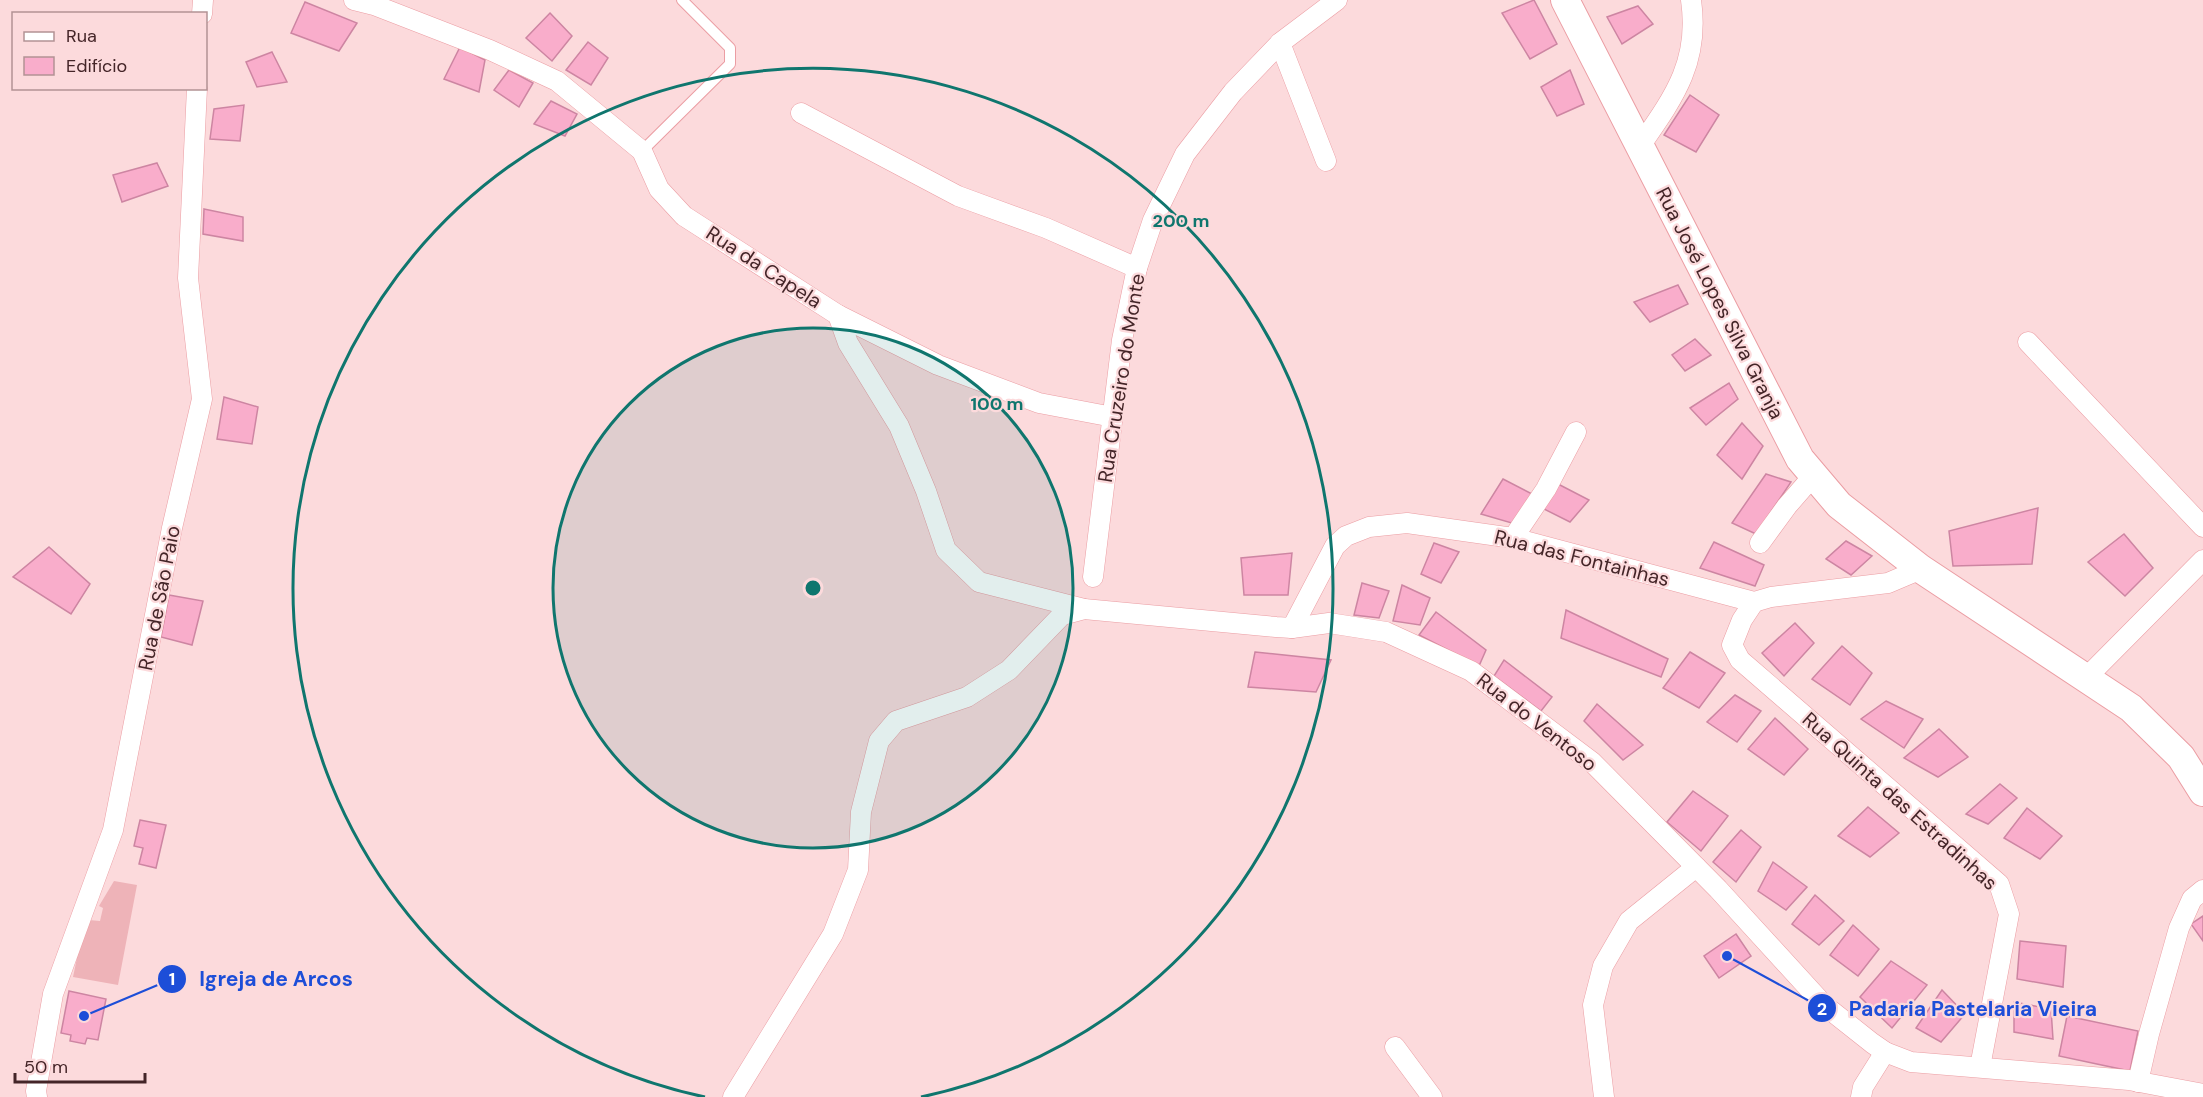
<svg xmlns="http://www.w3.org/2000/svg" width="2203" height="1097" font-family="'DM Sans',sans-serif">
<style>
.green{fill:#eeb3b8}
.building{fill:#f9adcb;stroke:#cd85a2;stroke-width:1.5}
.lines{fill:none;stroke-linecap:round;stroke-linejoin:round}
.service-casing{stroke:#eb9da3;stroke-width:12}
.minor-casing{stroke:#eb9da3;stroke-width:21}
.secondary-casing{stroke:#eb9da3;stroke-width:30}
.service{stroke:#fff;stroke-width:10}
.minor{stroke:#fff;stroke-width:20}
.secondary{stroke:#fff;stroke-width:28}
.ring{fill:none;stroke:#0f766e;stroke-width:3}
.labels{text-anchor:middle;stroke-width:4.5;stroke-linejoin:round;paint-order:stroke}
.street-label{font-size:20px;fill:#442528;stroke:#fcdadc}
.centre{fill:#0f766e;stroke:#fcdadc;stroke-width:3}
.ring-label{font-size:18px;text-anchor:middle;font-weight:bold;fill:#0f766e;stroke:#fcdadc;stroke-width:4.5;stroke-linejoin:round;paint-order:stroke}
.leader{fill:none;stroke:#1d4ed8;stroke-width:2}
.callout-dot{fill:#1d4ed8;stroke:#fcdadc;stroke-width:2}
.mark-label{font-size:18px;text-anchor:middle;font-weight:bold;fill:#fff}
.callout-label{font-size:21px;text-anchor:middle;font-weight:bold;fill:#1d4ed8;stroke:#fcdadc;stroke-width:4.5;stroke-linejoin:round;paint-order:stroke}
</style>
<rect width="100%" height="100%" fill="#fcdadc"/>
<!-- green -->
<path class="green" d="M 114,881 L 137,885 L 118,985 L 73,977 L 82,934 L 89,920 L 100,921 L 103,908 L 99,906 Z"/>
<!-- building -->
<g class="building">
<path d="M 1534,0 L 1557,44 L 1530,59 L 1502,13 Z"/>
<path d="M 305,2 L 357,23 L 339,51 L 291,33 Z"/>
<path d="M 1638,6 L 1653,24 L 1622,44 L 1607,17 Z"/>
<path d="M 550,13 L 572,36 L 552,61 L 526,38 Z"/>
<path d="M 588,42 L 608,58 L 591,85 L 566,70 Z"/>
<path d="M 460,47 L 485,60 L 479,92 L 444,79 Z"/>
<path d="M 272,52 L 287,82 L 257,87 L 246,62 Z"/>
<path d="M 509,70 L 533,83 L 519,107 L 494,90 Z"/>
<path d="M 1570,70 L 1584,104 L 1557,116 L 1541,87 Z"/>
<path d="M 1690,95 L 1719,115 L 1696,152 L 1664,135 Z"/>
<path d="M 551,101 L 577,114 L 565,136 L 534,124 Z"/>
<path d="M 244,105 L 240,141 L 210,139 L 214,109 Z"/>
<path d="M 157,163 L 168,186 L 122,202 L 113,175 Z"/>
<path d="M 204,209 L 243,217 L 243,241 L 203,234 Z"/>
<path d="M 1678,285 L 1688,304 L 1650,322 L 1634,302 Z"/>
<path d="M 1695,339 L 1711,355 L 1685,371 L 1672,355 Z"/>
<path d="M 1729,383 L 1738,399 L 1706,425 L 1690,408 Z"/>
<path d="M 224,397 L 258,407 L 252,444 L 217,439 Z"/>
<path d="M 1742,423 L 1763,446 L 1742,479 L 1717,455 Z"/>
<path d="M 1766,474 L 1791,482 L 1756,534 L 1732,523 Z"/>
<path d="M 1503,479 L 1536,496 L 1515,524 L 1481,514 Z"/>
<path d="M 1558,484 L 1589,500 L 1570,522 L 1542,508 Z"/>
<path d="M 2038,508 L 2032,564 L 1953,566 L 1949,531 Z"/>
<path d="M 2124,534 L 2153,568 L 2125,596 L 2088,562 Z"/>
<path d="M 1846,541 L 1872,556 L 1851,575 L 1826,559 Z"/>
<path d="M 1714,542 L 1764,565 L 1755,586 L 1700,568 Z"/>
<path d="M 1434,543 L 1459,552 L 1441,583 L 1421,574 Z"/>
<path d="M 49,547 L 90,584 L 71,614 L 13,577 Z"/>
<path d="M 1292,553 L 1288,595 L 1244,595 L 1241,558 Z"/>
<path d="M 1362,583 L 1389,591 L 1379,618 L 1354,615 Z"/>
<path d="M 1402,585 L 1430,598 L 1420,625 L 1393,621 Z"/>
<path d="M 169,595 L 203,601 L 192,645 L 161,637 Z"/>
<path d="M 1566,610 L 1668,659 L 1661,677 L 1561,638 Z"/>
<path d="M 1436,612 L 1486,650 L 1479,666 L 1419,635 Z"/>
<path d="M 1795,623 L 1814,643 L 1784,676 L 1762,653 Z"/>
<path d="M 1842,646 L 1872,673 L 1850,705 L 1812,679 Z"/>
<path d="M 1255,652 L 1331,660 L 1316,692 L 1248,687 Z"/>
<path d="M 1690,652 L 1725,673 L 1699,708 L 1663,688 Z"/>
<path d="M 1504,660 L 1552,697 L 1541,711 L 1494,676 Z"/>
<path d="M 1735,695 L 1761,711 L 1737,742 L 1707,722 Z"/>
<path d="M 1886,701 L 1923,719 L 1904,748 L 1861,719 Z"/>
<path d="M 1597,704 L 1643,745 L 1623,760 L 1584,721 Z"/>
<path d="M 1775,718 L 1808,749 L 1784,775 L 1748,749 Z"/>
<path d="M 1939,729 L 1968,757 L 1938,777 L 1904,758 Z"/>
<path d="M 2000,784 L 2017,798 L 1988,824 L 1966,814 Z"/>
<path d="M 1693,791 L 1728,816 L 1701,851 L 1667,822 Z"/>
<path d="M 1868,807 L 1899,833 L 1870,857 L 1838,836 Z"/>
<path d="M 2027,808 L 2062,836 L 2040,859 L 2004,838 Z"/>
<path d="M 140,820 L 166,825 L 156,868 L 139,864 L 143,848 L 134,846 Z"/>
<path d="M 1741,830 L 1761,847 L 1736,882 L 1713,862 Z"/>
<path d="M 1773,862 L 1807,887 L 1786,910 L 1758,891 Z"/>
<path d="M 1815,895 L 1844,921 L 1819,945 L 1792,924 Z"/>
<path d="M 2203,916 L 2203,941 L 2191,924 Z"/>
<path d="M 1853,925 L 1879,949 L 1858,976 L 1830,955 Z"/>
<path d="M 1736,934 L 1751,956 L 1719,978 L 1704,956 Z"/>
<path d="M 2020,941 L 2066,946 L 2063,987 L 2017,979 Z"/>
<path d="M 1891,961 L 1927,985 L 1892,1028 L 1860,997 Z"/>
<path d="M 1942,990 L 1965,1014 L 1941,1042 L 1916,1028 Z"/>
<path d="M 69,991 L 106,999 L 98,1040 L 87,1038 L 85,1044 L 70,1041 L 71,1035 L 61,1033 Z"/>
<path d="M 2014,1002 L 2051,1009 L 2053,1039 L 2014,1032 Z"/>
<path d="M 2067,1016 L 2138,1031 L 2130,1071 L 2059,1056 Z"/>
</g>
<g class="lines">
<defs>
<path id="service" d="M 642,151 L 730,64 L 730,48 L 682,0"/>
<g id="minor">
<path d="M 354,0 L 374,5 L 490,50 L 557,81 L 642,151 L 659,189 L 684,216 L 838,315 L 848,343 L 899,426 L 926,491 L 946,550 L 979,582 L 1084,609 L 1276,627 L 1292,628 L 1329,623 L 1386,632 L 1471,671 L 1592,762 L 1718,889 L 1824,1005 L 1872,1043 L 1885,1052 L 1911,1062 L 2129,1080 L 2203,1094"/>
<path d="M 202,14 L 203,0"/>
<path d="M 1280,43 L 1326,161"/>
<path d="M 801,113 L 958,196 L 1046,228 L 1137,268"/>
<path d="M 1640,146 C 1674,97 1700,62 1691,0"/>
<path d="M 838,315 L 938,365 L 1039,403 L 1113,417"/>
<path d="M 2028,342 L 2203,527"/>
<path d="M 1513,538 L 1546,489 L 1576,432"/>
<path d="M 1760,543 L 1787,506 L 1814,475"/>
<path d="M 1093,577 L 1122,340 L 1137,268 L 1153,220 L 1185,154 L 1233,92 L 1280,43 L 1337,0"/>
<path d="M 1754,602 L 1742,620 L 1732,645 L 1740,660 L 1999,884 L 2009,914 L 1980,1067"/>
<path d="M 1292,628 L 1335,546 L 1346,536 L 1369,527 L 1407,523 L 1513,538 L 1754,602 L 1771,597 L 1888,583 L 1921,569"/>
<path d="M 2086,678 L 2203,560"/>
<path d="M 1395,1047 L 1432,1097"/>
<path d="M 2138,1082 L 2149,1034 L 2179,928 L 2192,899 L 2203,890"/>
<path d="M 37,1097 L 36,1091 L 53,994 L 113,830 L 172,528 L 202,399 L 188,278 L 197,88"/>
<path d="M 733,1097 L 833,934 L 858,870 L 861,812 L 879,741 L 896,721 L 967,697 L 1009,670 L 1062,615 L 1084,609"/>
<path d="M 1604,1097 L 1593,1005 L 1603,966 L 1629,921 L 1696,867"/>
<path d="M 1861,1097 L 1863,1087 L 1885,1052"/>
</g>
<path id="secondary" d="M 1565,0 L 1800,459 L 1839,505 L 1921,569 L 2131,708 L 2181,757 L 2203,792"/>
</defs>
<!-- service casing -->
<use href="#service" class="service-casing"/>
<!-- minor casing -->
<use href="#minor" class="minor-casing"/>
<!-- secondary casing -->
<use href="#secondary" class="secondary-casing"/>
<!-- service -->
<use href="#service" class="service"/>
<!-- minor -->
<use href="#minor" class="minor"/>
<!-- secondary -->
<use href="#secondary" class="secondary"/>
</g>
<!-- distance rings -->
<circle cx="813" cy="588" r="260" fill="#0f766e" fill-opacity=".12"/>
<g class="ring">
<circle cx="813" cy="588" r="260"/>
<path d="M705 1097A520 520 0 1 1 921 1097"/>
</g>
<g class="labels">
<!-- street labels -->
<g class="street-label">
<text transform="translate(764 267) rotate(33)" y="7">Rua da Capela</text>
<text transform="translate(1720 303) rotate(63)" y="7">Rua José Lopes Silva Granja</text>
<text transform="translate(1121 378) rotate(-81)" y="7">Rua Cruzeiro do Monte</text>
<text transform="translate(1582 558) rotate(14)" y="7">Rua das Fontainhas</text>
<text transform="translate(159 598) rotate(-79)" y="7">Rua de São Paio</text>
<text transform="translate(1537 722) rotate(38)" y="7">Rua do Ventoso</text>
<text transform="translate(1900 801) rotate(42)" y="7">Rua Quinta das Estradinhas</text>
</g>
</g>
<circle cx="813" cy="588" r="9" class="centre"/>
<g class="ring-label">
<text x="1181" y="227">200 m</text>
<text x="997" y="410">100 m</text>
</g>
<!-- callouts -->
<path class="leader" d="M84 1016L172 979M1727 956L1822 1008"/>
<g class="callout-dot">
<circle cx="84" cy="1016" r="6"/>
<circle cx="1727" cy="956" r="6"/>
<circle cx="172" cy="979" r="15"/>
<circle cx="1822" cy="1008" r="15"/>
</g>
<g class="mark-label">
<text x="172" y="985">1</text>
<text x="1822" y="1015">2</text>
</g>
<g class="callout-label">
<text x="276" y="986">Igreja de Arcos</text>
<text x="1973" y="1016">Padaria Pastelaria Vieira</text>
</g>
<!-- legend -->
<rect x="12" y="12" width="195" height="78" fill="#fcdadc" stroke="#b29294" stroke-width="1.5"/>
<rect x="24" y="32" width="30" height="9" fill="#ffffff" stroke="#b29294" stroke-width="1.5"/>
<text x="66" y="42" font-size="18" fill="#442528">Rua</text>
<rect x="24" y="57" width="30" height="18" fill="#f9adcb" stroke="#b29294" stroke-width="1.5"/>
<text x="66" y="72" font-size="18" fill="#442528">Edifício</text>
<!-- scale -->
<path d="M15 1073v9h130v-9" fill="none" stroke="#442528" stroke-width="3"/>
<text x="24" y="1073" font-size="18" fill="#442528" stroke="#fcdadc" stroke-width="4.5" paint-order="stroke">50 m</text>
</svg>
